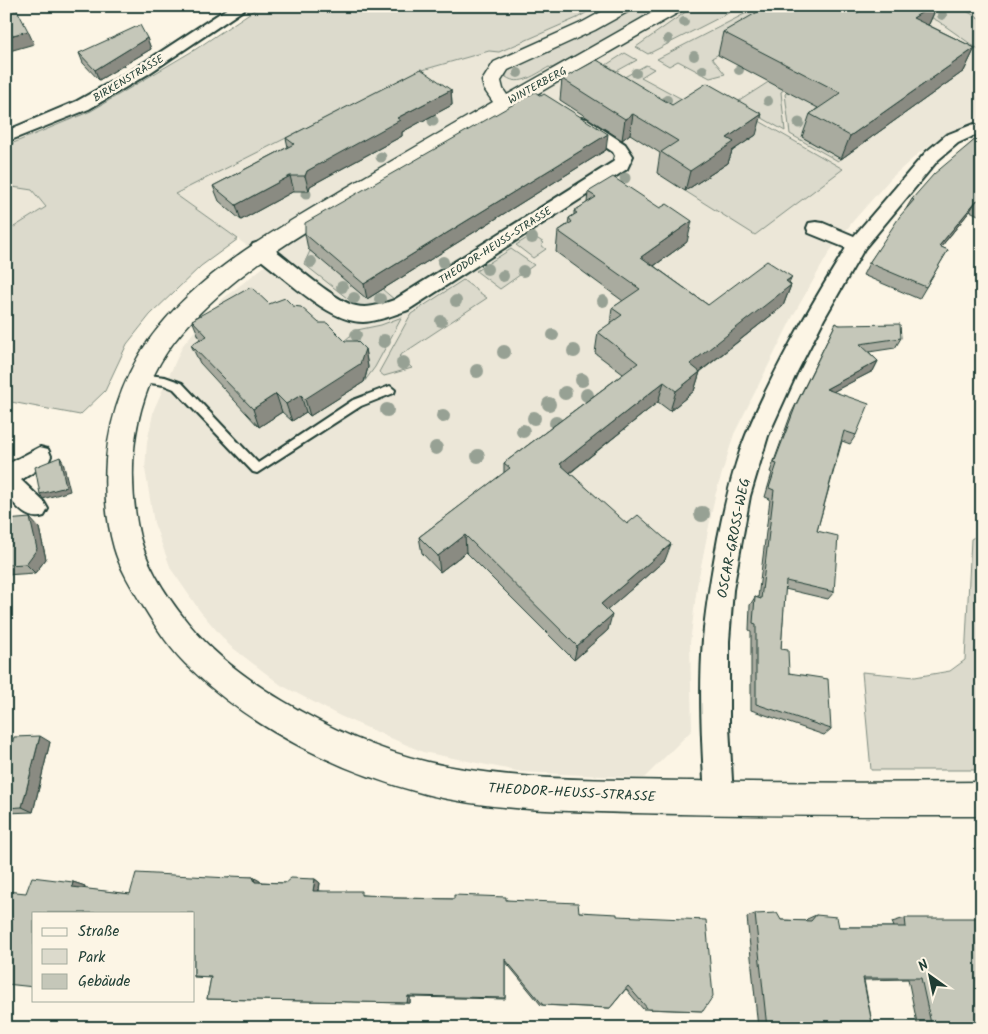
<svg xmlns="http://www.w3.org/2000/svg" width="988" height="1034" font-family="Kalam,sans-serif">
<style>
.built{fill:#ece7d8}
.green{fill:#dcdacc;stroke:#7e8c80}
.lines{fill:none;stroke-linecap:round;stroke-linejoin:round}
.lane-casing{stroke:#1f3d34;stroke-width:4}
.street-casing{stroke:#1f3d34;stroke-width:4}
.secondary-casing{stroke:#1f3d34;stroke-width:3}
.lane{fill:#fcf5e5;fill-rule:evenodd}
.street{fill:#fcf5e5;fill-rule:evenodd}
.secondary{fill:#fcf5e5;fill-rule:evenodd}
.tree{fill:#97a194}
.wall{fill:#a9ab9f;stroke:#1f3d34}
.shaded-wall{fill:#8a8b82;stroke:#1f3d34}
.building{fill:#c5c7b9;stroke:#1f3d34}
.labels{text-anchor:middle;stroke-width:5;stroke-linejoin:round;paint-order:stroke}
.far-street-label{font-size:11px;fill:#1f3d34;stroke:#fcf5e5}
.street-label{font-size:14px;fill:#1f3d34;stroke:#fcf5e5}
</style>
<rect width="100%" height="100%" fill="#fcf5e5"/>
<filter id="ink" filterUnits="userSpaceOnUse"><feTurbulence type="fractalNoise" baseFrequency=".02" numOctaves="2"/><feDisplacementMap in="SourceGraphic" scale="10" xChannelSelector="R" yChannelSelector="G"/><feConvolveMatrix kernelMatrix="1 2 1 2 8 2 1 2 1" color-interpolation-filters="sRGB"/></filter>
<g filter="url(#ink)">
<!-- built -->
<g class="built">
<path d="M 598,6 L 982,6 L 982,117 L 941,137 L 919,153 L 891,178 L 854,220 L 830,251 L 794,314 L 734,434 L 715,496 L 697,586 L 690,643 L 692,730 L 644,778 L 522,772 L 423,752 L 340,716 L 281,685 L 229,645 L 200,611 L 171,569 L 154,523 L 145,469 L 147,442 L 154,409 L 183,345 L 220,301 L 270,262 L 174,194 L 419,71 L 489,51 L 499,52 L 577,18 Z"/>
<path d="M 6,186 L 32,190 L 46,207 L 6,232 Z"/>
</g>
<!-- green -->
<g class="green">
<path d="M 260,6 L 598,6 L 577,18 L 499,52 L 489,51 L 419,71 L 175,194 L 238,239 L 201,266 L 150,315 L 127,344 L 105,391 L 80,415 L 6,401 L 6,232 L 46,207 L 32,190 L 6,186 L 6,146 L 91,111 L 196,49 Z"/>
<path d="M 639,6 L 666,6 L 552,68 L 549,67 C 536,74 520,87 506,77 L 506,71 L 512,67 L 595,30 Z"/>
<path d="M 694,6 L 742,6 L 648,54 L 636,47 Z"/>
<path d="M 760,6 L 777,6 L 769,25 L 712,58 L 725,74 L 710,78 L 678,61 L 669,66 L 657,59 Z"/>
<path d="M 908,6 L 958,6 L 982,20 L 982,52 L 938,21 Z"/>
<path d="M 625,53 L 637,60 L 617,71 L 606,65 Z"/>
<path d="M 646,65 L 654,69 L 641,77 L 693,105 L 678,119 L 610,85 Z"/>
<path d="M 770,81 L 785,89 L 781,92 L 785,131 L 736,103 Z"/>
<path d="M 789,91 L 833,116 L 802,137 L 841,159 L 838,161 L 790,134 L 785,94 Z"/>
<path d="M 733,106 L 843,169 L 755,235 L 685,191 L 728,163 L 732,151 Z"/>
<path d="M 532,235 L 544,243 L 541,245 L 546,249 L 533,258 L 516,245 Z"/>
<path d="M 511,249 L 534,265 L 500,289 L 476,271 Z"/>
<path d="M 310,251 L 382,289 L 395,300 L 369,307 L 357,306 L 304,264 Z"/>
<path d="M 463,280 L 487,298 L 399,356 L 412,368 L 384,376 L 379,372 L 411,314 Z"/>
<path d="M 402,317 L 375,367 L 364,382 L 368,367 L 337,347 L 357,330 L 381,325 Z"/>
<path d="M 982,533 L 982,770 L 871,770 L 862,672 L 915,677 L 950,671 L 965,660 L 971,539 Z"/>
</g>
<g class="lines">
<defs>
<path id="lane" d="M 140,374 L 165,377 L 182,383 L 258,463 L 353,400 L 390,386 L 395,390 L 394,393 L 361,406 L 257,473 L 253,472 L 174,389 L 164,385 L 136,381 L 135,378 Z"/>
<g id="street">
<path d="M 231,6 L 249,6 L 148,74 L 89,109 L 6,142 L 6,131 L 77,101 L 136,68 Z"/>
<path d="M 581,118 L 587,119 L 625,144 L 633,156 L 627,169 L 408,310 C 394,315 379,321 363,322 C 327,322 282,274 253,254 L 250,249 L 253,244 L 260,242 L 267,244 C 287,258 335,302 356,306 C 369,309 382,304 394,300 L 613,162 L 615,156 L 613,152 L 575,127 L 572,123 L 575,119 Z"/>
<path d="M 974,124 L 982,128 L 980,133 L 958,143 L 938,160 L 864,249 L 824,319 L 797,372 L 768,436 L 750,496 L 733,590 L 729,641 L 729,726 L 733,798 L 729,808 L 719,812 L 709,808 L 705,798 C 702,745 699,691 703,639 C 706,605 712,571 718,538 C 725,503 733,468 746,435 C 773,370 809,308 846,248 L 809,233 L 807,228 L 809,223 L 816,222 L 823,223 L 854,236 L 926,152 L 946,135 Z"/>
<path d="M 40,447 L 48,449 L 51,456 L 48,463 L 21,480 L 44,502 L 48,509 L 44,516 C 27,522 18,507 6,495 L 6,465 Z"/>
</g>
<path id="secondary" d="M 612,6 L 634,6 L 631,10 L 595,30 L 508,70 L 501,81 L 503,89 L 507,95 L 664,6 L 686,6 L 683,10 C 586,65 490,121 394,178 C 319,224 240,265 182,332 C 136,385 126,456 137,523 C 143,561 164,593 188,623 C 214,655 248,680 283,701 C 328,728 377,750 428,762 C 513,782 604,779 691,781 C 788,783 885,783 982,782 L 982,816 C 866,816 750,816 634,813 C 565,811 493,811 425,794 C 341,772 255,731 192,670 C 172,652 157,629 143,606 C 132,588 120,569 114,548 C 106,520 104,489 106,460 C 110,413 128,364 159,327 C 207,268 274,231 339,192 C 390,162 441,132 493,102 L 484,89 L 482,81 L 494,62 L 583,22 Z"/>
</defs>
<!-- lane casing -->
<use href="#lane" class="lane-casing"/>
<!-- street casing -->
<use href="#street" class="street-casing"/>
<!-- secondary casing -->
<use href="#secondary" class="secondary-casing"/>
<!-- lane -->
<use href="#lane" class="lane"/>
<!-- street -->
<use href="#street" class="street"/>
<!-- secondary -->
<use href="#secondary" class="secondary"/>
</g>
<!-- trees -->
<g class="tree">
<circle cx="942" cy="15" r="5"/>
<circle cx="684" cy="22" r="5"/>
<circle cx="668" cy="39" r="5"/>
<circle cx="694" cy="56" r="5"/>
<circle cx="703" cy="70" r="5"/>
<circle cx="739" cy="70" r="5"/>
<circle cx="518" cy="73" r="5"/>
<circle cx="636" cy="73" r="5"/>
<circle cx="667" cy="100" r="5"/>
<circle cx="768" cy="101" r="5"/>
<circle cx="433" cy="121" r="5.5"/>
<circle cx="799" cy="123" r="5.5"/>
<circle cx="381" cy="157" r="5.5"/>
<circle cx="625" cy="178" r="5.5"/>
<circle cx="306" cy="194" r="5.5"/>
<circle cx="532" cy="238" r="6"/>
<circle cx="311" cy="262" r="6"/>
<circle cx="443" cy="262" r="6"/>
<circle cx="487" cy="269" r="6"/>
<circle cx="523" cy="271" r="6"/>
<circle cx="503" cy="276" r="6"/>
<circle cx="342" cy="287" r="6"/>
<circle cx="354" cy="298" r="6"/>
<circle cx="380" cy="299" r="6"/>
<circle cx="456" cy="301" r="6"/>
<circle cx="603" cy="301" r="6"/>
<circle cx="441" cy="321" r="6"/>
<circle cx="356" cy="335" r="6"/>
<circle cx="553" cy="335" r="6"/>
<circle cx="384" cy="341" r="7"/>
<circle cx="574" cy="351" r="7"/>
<circle cx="504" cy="352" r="7"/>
<circle cx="403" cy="363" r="7"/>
<circle cx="477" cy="371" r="7"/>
<circle cx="582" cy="380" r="7"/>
<circle cx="565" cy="393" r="7"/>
<circle cx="587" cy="395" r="7"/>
<circle cx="549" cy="404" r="7"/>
<circle cx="387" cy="410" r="7"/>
<circle cx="443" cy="416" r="7"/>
<circle cx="534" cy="418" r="7"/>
<circle cx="556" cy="423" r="7"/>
<circle cx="523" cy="431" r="7"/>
<circle cx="436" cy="448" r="7"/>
<circle cx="478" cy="456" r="7"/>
<circle cx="702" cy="514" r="8"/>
</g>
<!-- wall -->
<g class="wall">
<path d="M 868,6 L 937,6 L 929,24 L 928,25 L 975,48 L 964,71 L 841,159 L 802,137 L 810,114 L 818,108 L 718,55 L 723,32 L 857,13 Z"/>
<path d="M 147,38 L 151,49 L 99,80 L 83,63 L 79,53 Z"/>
<path d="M 562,79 L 672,105 L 756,135 L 732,151 L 728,163 L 685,191 L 657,173 L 660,153 L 630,134 L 622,140 L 560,100 Z"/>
<path d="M 451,90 L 452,105 L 402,132 L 402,136 L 310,186 L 309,191 L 294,191 L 241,220 L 219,201 L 213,186 L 288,147 L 286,138 Z"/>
<path d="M 982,133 L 982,212 L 978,215 L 970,211 L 941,247 L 948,250 L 919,299 L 863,275 L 869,263 L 906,209 L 912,199 Z"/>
<path d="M 606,150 L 367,299 L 308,249 L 305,234 Z"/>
<path d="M 588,192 L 687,242 L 654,266 L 708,305 L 789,283 L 791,285 L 783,306 L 700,372 L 694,391 L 670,411 L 658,402 L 570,473 L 665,560 L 607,610 L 608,630 L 574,660 L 466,552 L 440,572 L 422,553 L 419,537 L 504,473 L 504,463 L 623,374 L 595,353 L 598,332 L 610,324 L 612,308 L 623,301 L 556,252 L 558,231 L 568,224 L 569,218 L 574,215 L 574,211 L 587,203 Z"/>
<path d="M 269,304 L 293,306 L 345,341 L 365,349 L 368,367 L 364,382 L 310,416 L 306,412 L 292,421 L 282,412 L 259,427 L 200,363 L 191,345 L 200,339 L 192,320 Z"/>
<path d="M 836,323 L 839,325 L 901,338 L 895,348 L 869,352 L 878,361 L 873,371 L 834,391 L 856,435 L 850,444 L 842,441 L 817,531 L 834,592 L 828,599 L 785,589 L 781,649 L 789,673 L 831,729 L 824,735 L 751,710 L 751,631 L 749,630 L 750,605 L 755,597 L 758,598 L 770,499 L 765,497 L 772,473 L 770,472 L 791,414 Z"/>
<path d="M 6,520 L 39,528 L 46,559 L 35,573 L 6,575 Z"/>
<path d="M 50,742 L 33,812 L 6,813 L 6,754 L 9,754 Z"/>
<path d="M 253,877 L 260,882 L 285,883 L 315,879 L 320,883 L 319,891 L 395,898 L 454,899 L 506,900 L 579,912 L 617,916 L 703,1011 L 643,1009 L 626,989 L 610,1008 L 607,1008 L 541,1005 L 505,961 L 505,999 L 410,997 L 410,1003 L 207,999 L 211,978 L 194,977 L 194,913 L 26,893 L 73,882 L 85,886 L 84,889 L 130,894 L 229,878 Z"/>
<path d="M 755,914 L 781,920 L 805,921 L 807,919 L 816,915 L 839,927 L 894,927 L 892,922 L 905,918 L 982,1028 L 918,1028 L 908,979 L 864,980 L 873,1028 L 758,1028 L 747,917 Z"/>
</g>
<!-- shaded-wall -->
<g class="shaded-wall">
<path d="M 932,6 L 937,6 L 929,24 L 903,41 L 913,18 Z"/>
<path d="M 28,31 L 34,44 L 6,52 L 6,37 Z"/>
<path d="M 147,38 L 151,49 L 99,80 L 95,70 Z"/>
<path d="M 975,48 L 964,71 L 841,159 L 850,136 Z"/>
<path d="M 451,90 L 452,105 L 402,132 L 402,136 L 310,186 L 309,191 L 305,176 L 307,171 L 397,118 Z"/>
<path d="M 633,114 L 630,134 L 622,140 L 625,119 Z"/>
<path d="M 762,114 L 756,135 L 732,151 L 728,163 L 685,191 L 690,171 L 727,138 Z"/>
<path d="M 608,134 L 606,150 L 367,299 L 364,284 Z"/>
<path d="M 290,176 L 294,191 L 241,220 L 236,205 Z"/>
<path d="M 977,200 L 970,211 L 932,258 L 939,246 Z"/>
<path d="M 692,221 L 687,242 L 637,278 L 641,257 Z"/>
<path d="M 792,277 L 787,288 L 791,285 L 783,306 L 684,384 L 690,364 Z"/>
<path d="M 365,349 L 368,367 L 364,382 L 310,416 L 305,399 Z"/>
<path d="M 878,361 L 873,371 L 821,398 L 826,389 Z"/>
<path d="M 700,372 L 694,391 L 670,411 L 676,391 Z"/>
<path d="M 664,382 L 658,402 L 558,482 L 560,464 Z"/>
<path d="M 276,394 L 282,412 L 259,427 L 253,409 Z"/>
<path d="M 301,395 L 306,412 L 292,421 L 286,404 Z"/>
<path d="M 60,457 L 63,462 L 70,491 L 43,499 L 40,494 Z"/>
<path d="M 30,518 L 39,528 L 46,559 L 35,573 L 26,564 Z"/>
<path d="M 465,535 L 466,552 L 440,572 L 438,556 Z"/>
<path d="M 671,544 L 665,560 L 597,619 L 601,604 Z"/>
<path d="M 612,615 L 608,630 L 574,660 L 577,646 Z"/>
<path d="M 40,736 L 50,742 L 33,812 L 22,807 Z"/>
<path d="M 253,877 L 260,881 L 261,885 L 255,882 Z"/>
<path d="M 315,879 L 320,883 L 318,894 L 313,891 Z"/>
<path d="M 73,882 L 85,886 L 83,891 L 72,887 Z"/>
<path d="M 408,996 L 410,997 L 410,1003 L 407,1003 Z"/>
</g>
<!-- building -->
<g class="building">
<path d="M 6,6 L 15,6 L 28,31 L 6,37 Z"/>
<path d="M 768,6 L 844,6 L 857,13 L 868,6 L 932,6 L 913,18 L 975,48 L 850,136 L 810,114 L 841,93 L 723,32 Z"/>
<path d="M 140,25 L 147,38 L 95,70 L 79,53 Z"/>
<path d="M 597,60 L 672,105 L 707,83 L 762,114 L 727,138 L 734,142 L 690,171 L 661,152 L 678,141 L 633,114 L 625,119 L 562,79 Z"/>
<path d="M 421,69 L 451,90 L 397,118 L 400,120 L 307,171 L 305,176 L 290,176 L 236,205 L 213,186 L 294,144 L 286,138 Z"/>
<path d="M 535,92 L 541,96 L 544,94 L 608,134 L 364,284 L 305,234 L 305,223 Z"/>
<path d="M 982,133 L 982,202 L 977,200 L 939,246 L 948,250 L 926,287 L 869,263 L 900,216 L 914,200 L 912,199 L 934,174 L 977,138 Z"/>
<path d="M 613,177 L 660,208 L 667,204 L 692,221 L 641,257 L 708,305 L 767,261 L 792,277 L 786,281 L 791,285 L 690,364 L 700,372 L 676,391 L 664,382 L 560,464 L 627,524 L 638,515 L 671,544 L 601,604 L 612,615 L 577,646 L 465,535 L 438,556 L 419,537 L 510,468 L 504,463 L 638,363 L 598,332 L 622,315 L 612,308 L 640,289 L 558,231 L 572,222 L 569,218 L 577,213 L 574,211 L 596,197 L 588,192 Z"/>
<path d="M 251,287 L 269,304 L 285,298 L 293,306 L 301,307 L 319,323 L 327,323 L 345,341 L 357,341 L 365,349 L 360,364 L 305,399 L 301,395 L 286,404 L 276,394 L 253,409 L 191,345 L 207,336 L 192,320 Z"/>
<path d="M 836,323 L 839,325 L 900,324 L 901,338 L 860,344 L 878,361 L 826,389 L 869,404 L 856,435 L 844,431 L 817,531 L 838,536 L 834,592 L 786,581 L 781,649 L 788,650 L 789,673 L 828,679 L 831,729 L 756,704 L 756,624 L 753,623 L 755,597 L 761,599 L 774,490 L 769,488 L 777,464 L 774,463 L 796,405 Z"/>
<path d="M 60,457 L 66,487 L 40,494 L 35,467 Z"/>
<path d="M 30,518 L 37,549 L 26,564 L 6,565 L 6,520 Z"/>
<path d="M 40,736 L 22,807 L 6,808 L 6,754 L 9,754 L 14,737 Z"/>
<path d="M 136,873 L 229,878 L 230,876 L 253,877 L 255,882 L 285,883 L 291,878 L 315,879 L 313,891 L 361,891 L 361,895 L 393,896 L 393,898 L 454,899 L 454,895 L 506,897 L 506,900 L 578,903 L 579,912 L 617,914 L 617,916 L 706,920 L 713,996 L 703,1011 L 648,1009 L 628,986 L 610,1008 L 543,1005 L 505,959 L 505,998 L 408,996 L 407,1003 L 207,999 L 211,977 L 194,976 L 194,913 L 34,913 L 34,987 L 6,984 L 6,891 L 26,893 L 32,877 L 73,882 L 72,887 L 130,894 Z"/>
<path d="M 777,913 L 781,920 L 811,921 L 816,915 L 837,917 L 839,927 L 906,927 L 905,918 L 982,918 L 982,1028 L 932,1028 L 921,978 L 863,978 L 873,1028 L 767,1028 L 755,914 Z"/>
</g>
</g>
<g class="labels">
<!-- far-street labels -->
<g class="far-street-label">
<text transform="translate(128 78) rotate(-31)" y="4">BIRKENSTRASSE</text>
<text transform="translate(537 85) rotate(-29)" y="4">WINTERBERG</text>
<text transform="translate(495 245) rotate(-33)" y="4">THEODOR-HEUSS-STRASSE</text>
</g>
<!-- street labels -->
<g class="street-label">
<text transform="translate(733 538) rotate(-79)" y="5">OSCAR-GROSS-WEG</text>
<text transform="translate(572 792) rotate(3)" y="5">THEODOR-HEUSS-STRASSE</text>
</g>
</g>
<!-- margin -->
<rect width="988" height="1034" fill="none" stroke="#fcf5e5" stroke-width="25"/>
<rect x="12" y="12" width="963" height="1009" fill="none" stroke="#1f3d34" stroke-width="2" filter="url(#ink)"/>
<!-- legend -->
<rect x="32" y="912" width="162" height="90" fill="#fcf5e5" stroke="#a4ab9e"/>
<rect x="42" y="928" width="25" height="8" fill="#fcf5e5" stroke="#a4ab9e"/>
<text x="78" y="936" font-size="15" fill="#1f3d34">Straße</text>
<rect x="42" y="949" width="25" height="15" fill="#dcdacc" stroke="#a4ab9e"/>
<text x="78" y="962" font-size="15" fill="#1f3d34">Park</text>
<rect x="42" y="974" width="25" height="15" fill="#c5c7b9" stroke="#a4ab9e"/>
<text x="78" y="986" font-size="15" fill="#1f3d34">Gebäude</text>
<!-- north arrow -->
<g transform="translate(930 976) rotate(327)" stroke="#fcf5e5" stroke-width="4" paint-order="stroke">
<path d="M0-4L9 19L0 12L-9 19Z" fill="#1f3d34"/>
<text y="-8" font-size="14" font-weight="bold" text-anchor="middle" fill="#1f3d34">N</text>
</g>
</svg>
